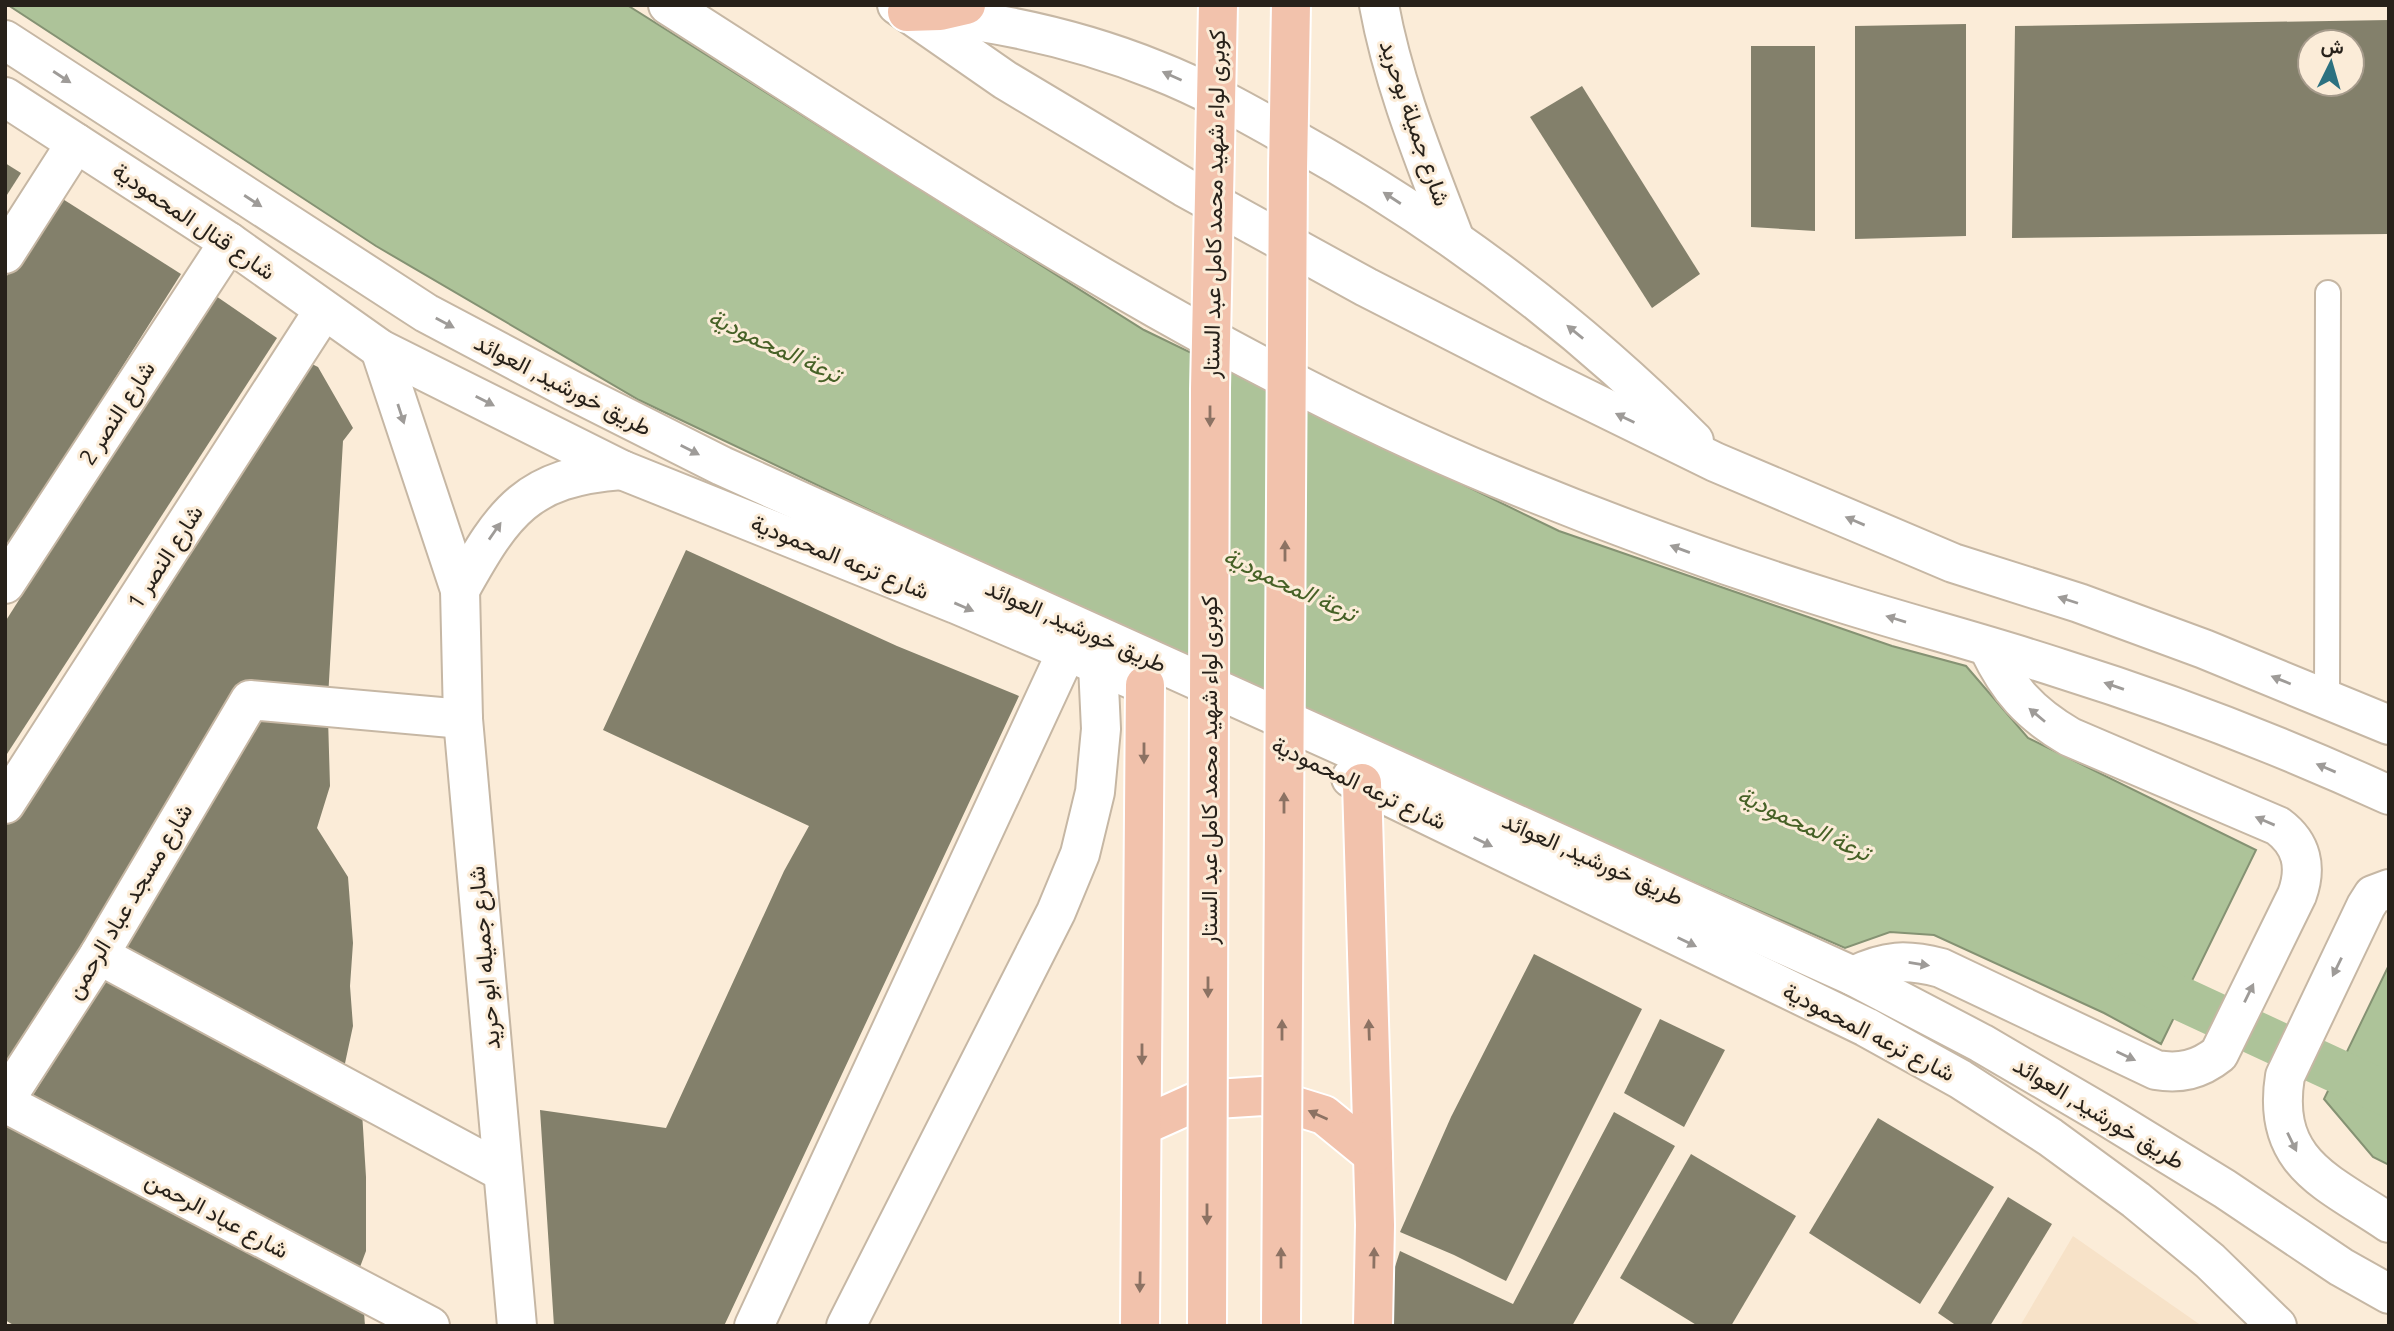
<svg xmlns="http://www.w3.org/2000/svg" width="2394" height="1331" font-family="Ubuntu,Vazirmatn,sans-serif">
<style>
.built{fill:#f7e2c8}
.water{fill:#adc399;stroke:#859273;stroke-width:2}
.lines{fill:none;stroke-linecap:round;stroke-linejoin:round}
.canal{stroke:#adc399;stroke-width:44}
.building{fill:#83806b;fill-rule:evenodd}
.lane-casing{stroke:#c6b7a4;stroke-width:28}
.street-casing{stroke:#c6b7a4;stroke-width:42}
.secondary-casing{stroke:#c6b7a4;stroke-width:42}
.primary-casing{stroke:#fff;stroke-width:42}
.lane{stroke:#fff;stroke-width:24}
.street{stroke:#fff;stroke-width:38}
.secondary{stroke:#fff;stroke-width:38}
.primary{stroke:#f2c2ac;stroke-width:38}
.primary-bridge-casing{stroke:#fff;stroke-width:42;stroke-linecap:butt}
.primary-bridge{stroke:#f2c2ac;stroke-width:38}
.oneway{fill:#9e9b98}
.oneway2{fill:#8c7263}
.labels{text-anchor:middle;stroke-width:6;stroke-linejoin:round;paint-order:stroke}
.street-label{font-size:23px;fill:#27211a;stroke:#fbecd8}
.water-label{font-size:24px;font-style:italic;fill:#466126;stroke:#fbecd8}
</style>
<rect width="100%" height="100%" fill="#fbecd8"/>
<!-- built -->
<path class="built" d="M 2073,1236 L 2202,1326 L 2020,1326 Z"/>
<!-- water -->
<g class="water">
<path d="M 8,5 L 627,5 L 1144,330 L 1559,531 L 1892,646 L 1966,666 L 2028,738 L 2256,850 L 2161,1044 L 2104,1013 L 1934,935 L 1890,932 L 1845,948 L 1603,843 L 972,559 L 639,400 L 376,246 Z"/>
<path d="M 2389,965 L 2389,1165 L 2373,1157 L 2324,1099 Z"/>
</g>
<g class="lines">
<!-- canal -->
<path class="canal" d="M 2130,975 L 2389,1095"/>
</g>
<!-- building -->
<g class="building">
<path d="M 2389,20 L 2389,234 L 2012,238 L 2015,26 ZM 2310,42 L 2352,42 L 2352,84 L 2310,84 Z"/>
<path d="M 1966,24 L 1966,236 L 1855,239 L 1855,26 Z"/>
<path d="M 1751,46 L 1815,46 L 1815,231 L 1751,227 Z"/>
<path d="M 1582,86 L 1700,274 L 1652,308 L 1530,117 Z"/>
<path d="M 5,163 L 21,173 L 5,198 Z"/>
<path d="M 58,196 L 181,274 L 5,552 L 5,279 Z"/>
<path d="M 213,294 L 277,338 L 5,757 L 5,622 Z"/>
<path d="M 306,361 L 318,367 L 353,428 L 343,441 L 328,698 L 282,695 L 180,798 L 5,1082 L 5,825 Z"/>
<path d="M 686,550 L 897,646 L 1019,696 L 724,1326 L 554,1326 L 540,1110 L 666,1128 L 784,871 L 809,826 L 603,730 Z"/>
<path d="M 258,712 L 328,718 L 330,786 L 317,828 L 348,877 L 353,943 L 350,986 L 353,1026 L 344,1068 L 118,950 Z"/>
<path d="M 1534,954 L 1642,1009 L 1506,1281 L 1454,1255 L 1400,1232 L 1451,1117 Z"/>
<path d="M 106,979 L 362,1112 L 366,1177 L 366,1251 L 354,1283 L 28,1103 Z"/>
<path d="M 1660,1019 L 1725,1050 L 1684,1127 L 1624,1093 Z"/>
<path d="M 1614,1112 L 1675,1146 L 1572,1326 L 1392,1326 L 1388,1289 L 1400,1251 L 1513,1304 Z"/>
<path d="M 14,1116 L 364,1312 L 365,1326 L 15,1326 L 5,1320 L 5,1131 Z"/>
<path d="M 1878,1118 L 1994,1187 L 1920,1304 L 1809,1233 Z"/>
<path d="M 1691,1154 L 1796,1216 L 1731,1326 L 1698,1326 L 1620,1278 Z"/>
<path d="M 2008,1197 L 2052,1224 L 1990,1326 L 1957,1326 L 1938,1313 Z"/>
</g>
<g class="lines">
<defs>
<path id="lane" d="M 2327,698 L 2328,293"/>
<g id="street">
<path d="M 5,254 L 76,143"/>
<path d="M 5,584 L 229,242"/>
<path d="M 5,804 L 324,310"/>
<path d="M 99,955 L 503,1172"/>
<path d="M 5,1100 L 99,955 L 250,700 L 463,719"/>
<path d="M 5,1103 L 430,1326"/>
<path d="M 754,1326 L 1067,651"/>
<path d="M 846,1326 L 1056,912 L 1080,854 L 1095,792 L 1101,729 L 1098,665"/>
</g>
<g id="secondary">
<path d="M 668,5 C 937,177 1202,355 1498,478 C 1609,524 1723,566 1839,602 C 1912,625 1986,644 2059,668 C 2171,703 2282,746 2389,795"/>
<path d="M 897,5 L 1005,80 L 1184,187 L 1366,287 L 1552,382 L 1715,462 L 1953,563 L 2079,603 L 2204,649 L 2389,725"/>
<path d="M 1379,5 C 1394,87 1426,163 1455,240"/>
<path d="M 925,14 C 1005,23 1082,40 1156,70 C 1205,89 1252,116 1298,142 C 1443,223 1576,323 1694,441"/>
<path d="M 5,40 L 426,313 L 573,391 L 722,466 L 1853,976 L 1981,1043 L 2106,1116 L 2225,1189 L 2341,1267 L 2389,1294"/>
<path d="M 5,97 L 229,242 L 380,349 L 622,470 L 956,604 L 1143,684"/>
<path d="M 380,349 L 460,590 L 463,719 L 517,1326"/>
<path d="M 460,590 C 504,511 527,477 622,470"/>
<path d="M 1351,778 L 1866,1027 L 1960,1079 L 2050,1137 L 2136,1200 L 2210,1261 L 2277,1326"/>
<path d="M 2389,889 L 2373,895 L 2366,906 L 2285,1076 C 2271,1163 2327,1181 2389,1223"/>
<path d="M 1853,976 C 1886,960 1906,959 1941,968 L 2156,1070 C 2180,1074 2199,1070 2219,1054 L 2297,895 C 2307,867 2302,844 2278,826 L 2070,737 C 2029,713 2008,689 1988,647"/>
</g>
<g id="primary">
<path d="M 907,12 L 940,11 L 966,5"/>
<path d="M 1362,783 L 1375,1225 L 1373,1326"/>
<path d="M 1142,1126 L 1200,1100 L 1263,1096 L 1324,1115 L 1373,1155"/>
<path d="M 1140,1326 L 1145,685"/>
</g>
</defs>
<!-- lane casing -->
<use href="#lane" class="lane-casing"/>
<!-- street casing -->
<use href="#street" class="street-casing"/>
<!-- secondary casing -->
<use href="#secondary" class="secondary-casing"/>
<!-- primary casing -->
<use href="#primary" class="primary-casing"/>
<!-- lane -->
<use href="#lane" class="lane"/>
<!-- street -->
<use href="#street" class="street"/>
<!-- secondary -->
<use href="#secondary" class="secondary"/>
<!-- primary -->
<use href="#primary" class="primary"/>
<defs>
<g id="primary-bridge">
<path d="M 1207,1326 L 1210,389 L 1218,5"/>
<path d="M 1281,1326 L 1288,169 L 1291,5"/>
</g>
</defs>
<!-- primary-bridge casing -->
<use href="#primary-bridge" class="primary-bridge-casing"/>
<!-- primary-bridge -->
<use href="#primary-bridge" class="primary-bridge"/>
</g>
<!-- one-way arrows -->
<defs><path id="oneway-solid" d="M-6-.8H1V-3.2L6.5 0L1 3.2V.8H-6Z" transform="scale(1.75)"/></defs>
<g class="oneway">
<use href="#oneway-solid" transform="translate(1172 76) rotate(-156)"/>
<use href="#oneway-solid" transform="translate(62 77) rotate(33)"/>
<use href="#oneway-solid" transform="translate(1392 198) rotate(-147)"/>
<use href="#oneway-solid" transform="translate(253 201) rotate(33)"/>
<use href="#oneway-solid" transform="translate(445 323) rotate(28)"/>
<use href="#oneway-solid" transform="translate(1575 332) rotate(-141)"/>
<use href="#oneway-solid" transform="translate(485 401) rotate(27)"/>
<use href="#oneway-solid" transform="translate(401 414) rotate(72)"/>
<use href="#oneway-solid" transform="translate(1625 418) rotate(-154)"/>
<use href="#oneway-solid" transform="translate(690 450) rotate(27)"/>
<use href="#oneway-solid" transform="translate(1855 521) rotate(-157)"/>
<use href="#oneway-solid" transform="translate(495 531) rotate(-55)"/>
<use href="#oneway-solid" transform="translate(1680 549) rotate(-160)"/>
<use href="#oneway-solid" transform="translate(2068 600) rotate(-162)"/>
<use href="#oneway-solid" transform="translate(964 607) rotate(23)"/>
<use href="#oneway-solid" transform="translate(1896 619) rotate(-163)"/>
<use href="#oneway-solid" transform="translate(2281 680) rotate(-158)"/>
<use href="#oneway-solid" transform="translate(2114 686) rotate(-161)"/>
<use href="#oneway-solid" transform="translate(2037 715) rotate(-140)"/>
<use href="#oneway-solid" transform="translate(2326 768) rotate(-157)"/>
<use href="#oneway-solid" transform="translate(2265 821) rotate(-157)"/>
<use href="#oneway-solid" transform="translate(1483 842) rotate(26)"/>
<use href="#oneway-solid" transform="translate(1687 942) rotate(26)"/>
<use href="#oneway-solid" transform="translate(1919 964) rotate(9)"/>
<use href="#oneway-solid" transform="translate(2337 967) rotate(116)"/>
<use href="#oneway-solid" transform="translate(2249 993) rotate(-64)"/>
<use href="#oneway-solid" transform="translate(2126 1056) rotate(25)"/>
<use href="#oneway-solid" transform="translate(2292 1142) rotate(64)"/>
</g>
<g class="oneway2">
<use href="#oneway-solid" transform="translate(1210 416) rotate(90)"/>
<use href="#oneway-solid" transform="translate(1285 551) rotate(-90)"/>
<use href="#oneway-solid" transform="translate(1144 753) rotate(90)"/>
<use href="#oneway-solid" transform="translate(1284 803) rotate(-90)"/>
<use href="#oneway-solid" transform="translate(1208 987) rotate(90)"/>
<use href="#oneway-solid" transform="translate(1282 1030) rotate(-90)"/>
<use href="#oneway-solid" transform="translate(1369 1030) rotate(-92)"/>
<use href="#oneway-solid" transform="translate(1142 1054) rotate(90)"/>
<use href="#oneway-solid" transform="translate(1318 1115) rotate(-156)"/>
<use href="#oneway-solid" transform="translate(1207 1214) rotate(90)"/>
<use href="#oneway-solid" transform="translate(1281 1258) rotate(-90)"/>
<use href="#oneway-solid" transform="translate(1374 1258) rotate(-89)"/>
<use href="#oneway-solid" transform="translate(1140 1282) rotate(91)"/>
</g>
<g class="labels">
<!-- street labels -->
<g class="street-label">
<text transform="translate(1415 123) rotate(71)" y="8">شارع جميلة بوحريد</text>
<text transform="translate(1214 204) rotate(-89)" y="8">كوبرى لواء شهيد محمد كامل عبد الستار</text>
<text transform="translate(194 221) rotate(34)" y="8">شارع قنال المحمودية</text>
<text transform="translate(563 385) rotate(27)" y="8">طريق خورشيد, العوائد</text>
<text transform="translate(117 413) rotate(-57)" y="8">شارع النصر 2</text>
<text transform="translate(165 557) rotate(-57)" y="8">شارع النصر 1</text>
<text transform="translate(840 557) rotate(22)" y="8">شارع ترعه المحمودية</text>
<text transform="translate(1076 626) rotate(24)" y="8">طريق خورشيد, العوائد</text>
<text transform="translate(1209 770) rotate(-90)" y="8">كوبرى لواء شهيد محمد كامل عبد الستار</text>
<text transform="translate(1359 783) rotate(25)" y="8">شارع ترعه المحمودية</text>
<text transform="translate(1593 859) rotate(24)" y="8">طريق خورشيد, العوائد</text>
<text transform="translate(129 901) rotate(-59)" y="8">شارع مسجد عباد الرحمن</text>
<text transform="translate(484 958) rotate(-95)" y="8">شارع جميله ابو حريد</text>
<text transform="translate(1869 1032) rotate(27)" y="8">شارع ترعه المحمودية</text>
<text transform="translate(2099 1113) rotate(31)" y="8">طريق خورشيد, العوائد</text>
<text transform="translate(217 1215) rotate(28)" y="8">شارع عباد الرحمن</text>
</g>
<!-- water labels -->
<g class="water-label">
<text transform="translate(775 346) rotate(25)" y="8">ترعة المحمودية</text>
<text transform="translate(1290 585) rotate(25)" y="8">ترعة المحمودية</text>
<text transform="translate(1804 824) rotate(25)" y="8">ترعة المحمودية</text>
</g>
</g>
<!-- border -->
<rect width="2394" height="1331" fill="none" stroke="#27211a" stroke-width="14"/>
<!-- north arrow -->
<g transform="translate(2331 63) rotate(5)"><circle r="33" fill="#fbecd8" stroke="#a69b8c" stroke-width="2"/>
<path d="M0-5L12 26L0 18L-12 26Z" fill="#2c7180"/>
<text y="-10" font-size="19" font-weight="bold" text-anchor="middle" fill="#27211a">ش</text>
</g>
</svg>
